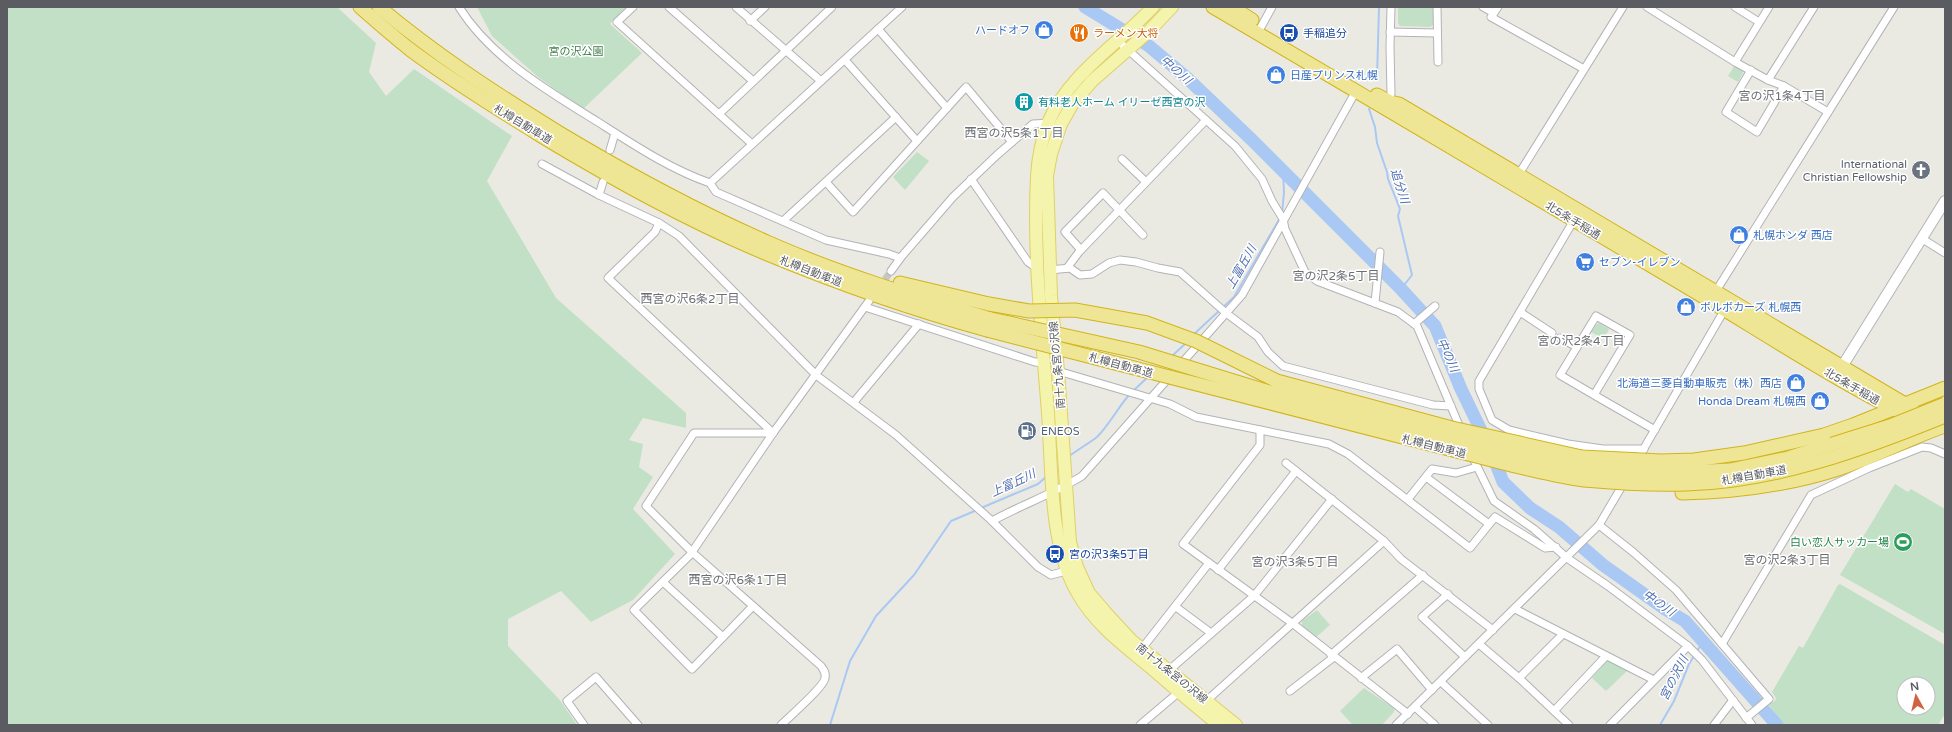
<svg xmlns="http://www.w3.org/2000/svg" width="1952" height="732" font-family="'Varela Round','Noto Sans JP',sans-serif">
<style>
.green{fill:#c1e0c6;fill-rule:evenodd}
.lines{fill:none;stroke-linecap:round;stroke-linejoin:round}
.stream{stroke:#a9c8f4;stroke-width:2}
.river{stroke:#a9c8f4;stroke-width:13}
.street-tunnel{stroke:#c7c6c2;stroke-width:7;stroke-dasharray:7 3.5;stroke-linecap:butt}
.street-casing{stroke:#b2b3b8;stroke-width:9}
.secondary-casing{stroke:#b3b5ba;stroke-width:12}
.primary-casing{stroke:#dfd067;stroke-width:14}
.highway-casing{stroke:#d1b41b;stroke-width:15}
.street{stroke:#fff;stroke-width:7}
.secondary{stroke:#fff;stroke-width:10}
.primary{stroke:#f4f4ad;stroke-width:12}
.highway{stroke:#efe695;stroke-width:13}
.highway-bridge-casing{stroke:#d1b41b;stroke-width:15;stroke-linecap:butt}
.highway-bridge{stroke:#efe695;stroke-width:13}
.labels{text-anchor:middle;stroke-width:3;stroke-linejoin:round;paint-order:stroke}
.shop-label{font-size:11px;fill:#366cbe;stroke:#fff;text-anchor:start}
.food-label{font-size:11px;fill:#c56008;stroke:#fff;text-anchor:start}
.transit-label{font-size:11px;fill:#164399;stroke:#fff;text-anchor:start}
.park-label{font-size:11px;fill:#3e7c4a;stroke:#fff}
.culture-label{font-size:11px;fill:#0d838f;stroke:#fff;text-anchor:start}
.street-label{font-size:11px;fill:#5a5c61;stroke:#fff}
.worship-label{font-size:11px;fill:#5b616d;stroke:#fff;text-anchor:end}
.service-label{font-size:11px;fill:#4e5e75;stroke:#fff;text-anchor:start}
.leisure-label{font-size:11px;fill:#27864d;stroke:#fff;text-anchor:end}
.water-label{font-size:12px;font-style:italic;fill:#5071b3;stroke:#fff}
.neighbourhood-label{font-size:12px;fill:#6b6e73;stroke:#fff}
</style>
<rect width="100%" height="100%" fill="#ebeae2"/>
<!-- green -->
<g class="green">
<path d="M 7,7 L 337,7 L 376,43 L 369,72 L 386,96 L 414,69 L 512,136 L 487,181 L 556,298 L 686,413 L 686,428 L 643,418 L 629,440 L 643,444 L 639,467 L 653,477 L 633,509 L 675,554 L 633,600 L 591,622 L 561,591 L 508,619 L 508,646 L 559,699 L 577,725 L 7,725 Z"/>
<path d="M 477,7 L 626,7 L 610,24 L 642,53 L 583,109 L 538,77 L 492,36 Z"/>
<path d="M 1398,7 L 1434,7 L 1433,25 L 1430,27 L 1400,26 L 1398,23 Z"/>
<path d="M 1735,65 L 1743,69 L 1743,73 L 1738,82 L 1728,76 Z"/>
<path d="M 917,152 L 929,161 L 905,190 L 893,177 Z"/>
<path d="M 1599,323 L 1609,329 L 1604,339 L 1591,332 L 1596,325 Z"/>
<path d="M 1895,484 L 1908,492 L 1911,489 L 1945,509 L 1945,634 L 1840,575 Z"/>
<path d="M 1840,584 L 1945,645 L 1945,714 L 1938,725 L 1784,725 L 1768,704 L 1775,701 L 1776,698 L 1772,692 L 1799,646 L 1803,648 L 1838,585 ZM 1904,684 L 1928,684 L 1928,708 L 1904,708 Z"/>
<path d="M 1317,610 L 1330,625 L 1315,638 L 1302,625 L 1302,621 Z"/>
<path d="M 1608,660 L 1628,670 L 1606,691 L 1592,678 Z"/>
<path d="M 1364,688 L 1395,709 L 1393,713 L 1382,725 L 1353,725 L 1340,711 Z"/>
</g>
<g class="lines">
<!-- stream -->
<g class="stream">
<path d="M 1377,78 L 1379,7"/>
<path d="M 1369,109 L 1375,127 L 1377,143 L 1387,172 L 1388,179 L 1400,209 L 1398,216 L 1412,275 L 1401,289"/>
<path d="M 1282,214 L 1284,192 L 1283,172"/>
<path d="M 1193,335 L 1234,297 L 1280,218"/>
<path d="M 1172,356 L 1186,343"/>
<path d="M 1133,391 L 1149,376"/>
<path d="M 1068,457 C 1077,450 1088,444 1097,437 C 1110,424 1118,407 1130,394"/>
<path d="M 981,508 L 1038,484 L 1047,476"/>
<path d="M 830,725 L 850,661 L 876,616 L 914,575 L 951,521 L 977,510"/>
<path d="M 1660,725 L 1674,701 L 1689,664 L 1704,640"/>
</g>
<!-- river -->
<path class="river" d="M 1085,7 L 1149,46 L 1187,78 L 1252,140 L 1401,289 L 1435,326 L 1461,389 L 1491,451 L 1503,482 L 1530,508 L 1559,527 L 1603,565 L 1665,609 L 1685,621 L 1777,725"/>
<!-- street-tunnel -->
<path class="street-tunnel" d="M 879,288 L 891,271"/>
<defs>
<g id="street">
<path d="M 459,7 C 491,58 548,91 598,122 C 634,145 670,169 710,183 L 716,192 L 826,240 L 889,254 L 900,258"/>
<path d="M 633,7 L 617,22 L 752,144"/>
<path d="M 669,7 L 753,81"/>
<path d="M 736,7 L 821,81"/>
<path d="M 1437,7 L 1438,62"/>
<path d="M 1483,7 L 1494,13"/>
<path d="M 1498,7 L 1491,17 L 1584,69"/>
<path d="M 1647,7 L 1735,62 L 1768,80 L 1784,86 L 1828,112"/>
<path d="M 1735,7 L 1759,22"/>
<path d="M 750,21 L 765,7"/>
<path d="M 1261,27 L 1272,7"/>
<path d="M 878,29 L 947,108"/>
<path d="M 1390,32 L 1436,33"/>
<path d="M 1117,40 L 1235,146 L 1262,179 L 1272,201 L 1283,219 L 1285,229 L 1305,272 L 1317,281 L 1398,312 L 1417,326 L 1461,430"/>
<path d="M 845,60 L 917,141"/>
<path d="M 1735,62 L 1769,7"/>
<path d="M 1751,70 L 1726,112 L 1757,132 L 1784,86"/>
<path d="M 1768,80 L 1814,7"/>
<path d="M 1388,104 L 1391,94 L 1390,46 L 1391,7"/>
<path d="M 719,114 L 832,7"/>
<path d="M 610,150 L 615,133"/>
<path d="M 1122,159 L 1146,182"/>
<path d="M 542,164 L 599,195 L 659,223 L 679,236 L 816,375 L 896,435 L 992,521 L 1038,567 L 1051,575 L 1070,570"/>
<path d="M 1517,177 L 1623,7"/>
<path d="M 971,179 L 1028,262 L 1038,269"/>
<path d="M 826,182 L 853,212 L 966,87 L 1012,142"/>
<path d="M 710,183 L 902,7"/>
<path d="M 599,195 L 603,182"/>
<path d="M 1574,220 L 1479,381 L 1479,389 L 1492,420 L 1509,430 L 1568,444 L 1603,449 L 1644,449"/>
<path d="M 783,221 L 896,117"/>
<path d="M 659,223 L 655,232 L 608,278 L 773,433"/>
<path d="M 1921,238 L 1945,253"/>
<path d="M 1081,250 L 1065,232 L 1103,193 L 1143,235"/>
<path d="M 1067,268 L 1079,252 L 1206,120"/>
<path d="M 1050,270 L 1070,268 L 1080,275 L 1092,274 L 1109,263 L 1120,260 L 1136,262 L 1158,268 L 1180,272 L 1226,313 L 1258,337 L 1268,352 L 1283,366 L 1433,405 L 1451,406"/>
<path d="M 891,271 L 902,256 L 953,197 L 997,155 L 1033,124 L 1051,123"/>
<path d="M 1716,291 L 1894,7"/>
<path d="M 1375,303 L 1380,252"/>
<path d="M 865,307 L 1035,362 L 1044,363"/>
<path d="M 1520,312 L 1552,333"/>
<path d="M 1414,324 L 1435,306"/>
<path d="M 1560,338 L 1577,347"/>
<path d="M 1058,371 L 1170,404 L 1196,417 L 1329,444 L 1348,454 L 1470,548 L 1495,517 L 1545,548 L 1556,547"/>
<path d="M 1594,395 L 1630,335 L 1596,316 L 1560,375 L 1601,399 L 1655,430"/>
<path d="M 854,402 L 919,324"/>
<path d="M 1260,430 L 1260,445 L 1183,544 L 1292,623 L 1408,714"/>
<path d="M 773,433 L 694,433 L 646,506 L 692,552 L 821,666 C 824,670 826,673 825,678 C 824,687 789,717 781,725"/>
<path d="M 1471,454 L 1494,501 L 1534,529 L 1567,558 L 1608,586 L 1688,646 L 1702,660 L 1752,725"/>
<path d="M 1636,462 L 1725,309"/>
<path d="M 1286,463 L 1384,541 L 1401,559 L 1493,630"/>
<path d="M 1426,477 L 1489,524"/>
<path d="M 1408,499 L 1432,469 L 1456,473 L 1477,467"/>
<path d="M 992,521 C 1021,505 1053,494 1082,476 L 1242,295 L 1356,91"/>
<path d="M 1599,525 L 1633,552 L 1676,590 L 1769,699 L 1746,718"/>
<path d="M 1218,570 L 1296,471"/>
<path d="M 663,582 L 723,637"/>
<path d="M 1448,594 L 1422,617 L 1465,657"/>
<path d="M 753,606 L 692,669 L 634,610 L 690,555 L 773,433 L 869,301"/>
<path d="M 1176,607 L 1211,633"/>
<path d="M 1515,609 L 1654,680"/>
<path d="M 1479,644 L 1519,678 L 1569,725"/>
<path d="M 1722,644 L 1811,495 L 1869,468 L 1922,447 L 1931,448 L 1945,454"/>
<path d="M 1140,651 L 1209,563"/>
<path d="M 1331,655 L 1423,575"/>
<path d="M 1167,672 L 1254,596 L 1332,499"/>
<path d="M 1361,678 L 1397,649 L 1432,690"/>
<path d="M 1519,678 L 1563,634"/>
<path d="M 1441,682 L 1488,725"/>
<path d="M 1290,691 L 1334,657"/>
<path d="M 1204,703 L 1384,541"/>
<path d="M 1415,707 L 1435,725"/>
<path d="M 1554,711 L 1606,656"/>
<path d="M 584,725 L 567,701 L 596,677 L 638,725"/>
<path d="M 1140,725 L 1179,692"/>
<path d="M 1396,725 L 1599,525 L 1625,481"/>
<path d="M 1610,725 L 1688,646"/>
<path d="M 1714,725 L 1733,700"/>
</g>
<path id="secondary" d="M 1838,373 L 1945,201"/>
<g id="primary">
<path d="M 1153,7 C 1118,44 1068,75 1048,123 C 1042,139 1038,159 1037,176 C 1033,255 1042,334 1048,413 C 1052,468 1049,544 1077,592 C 1094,623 1122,644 1149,666 C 1172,686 1195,706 1219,725"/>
<path d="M 1172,7 L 1148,32 L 1092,81 L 1073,103 L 1061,124 L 1051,154 L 1047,176 L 1051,296 L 1058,371 L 1070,542 L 1077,567 L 1089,593 L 1106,613 L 1132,641 L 1236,725"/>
</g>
<g id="highway">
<path d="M 360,7 C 377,22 394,37 412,51 C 454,82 499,110 543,137 C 615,180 688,221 765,253 C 837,283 911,309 987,330"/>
<path d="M 379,7 C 436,55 498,95 561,134 C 628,174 696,211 767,242 C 839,274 915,297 991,319"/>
<path d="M 1213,7 C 1368,98 1522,189 1677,281 C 1762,331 1845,388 1935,429"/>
<path d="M 1232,7 L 1252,20"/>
<path d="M 1377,95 L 1390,102 L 1399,104 L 1905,404 L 1921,418"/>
<path d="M 900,283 L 989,304"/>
<path d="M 1824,435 L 1853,425 L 1945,388"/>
<path d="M 1682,493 C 1735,492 1788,485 1838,469 C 1874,457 1909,438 1945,426"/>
</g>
</defs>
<!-- street casing -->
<use href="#street" class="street-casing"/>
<!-- secondary casing -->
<use href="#secondary" class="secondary-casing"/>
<!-- primary casing -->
<use href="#primary" class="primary-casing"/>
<!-- highway casing -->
<use href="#highway" class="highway-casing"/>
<!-- street -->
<use href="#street" class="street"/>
<!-- secondary -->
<use href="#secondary" class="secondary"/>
<!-- primary -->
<use href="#primary" class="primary"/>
<!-- highway -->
<use href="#highway" class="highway"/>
<defs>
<g id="highway-bridge">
<path d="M 989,304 L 1029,311 L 1075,310 L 1147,323 L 1196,341 L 1277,381 L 1452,428 L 1582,457 L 1661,461 L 1694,460 L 1744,453 L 1824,435"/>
<path d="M 991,319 L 1139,352 L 1266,391 L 1500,450 L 1554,463 L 1595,469 L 1672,473 L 1730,470 L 1788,458 L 1890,426 L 1945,404"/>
<path d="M 987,330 L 1515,466 C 1538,471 1561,477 1584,480 C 1617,483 1652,485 1686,484 C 1775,482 1864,449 1945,416"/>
</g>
</defs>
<!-- highway-bridge casing -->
<use href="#highway-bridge" class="highway-bridge-casing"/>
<!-- highway-bridge -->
<use href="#highway-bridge" class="highway-bridge"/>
</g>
<!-- icons -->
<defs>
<symbol id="shop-disc" viewBox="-11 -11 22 22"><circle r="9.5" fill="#3f7fe0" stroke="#fff"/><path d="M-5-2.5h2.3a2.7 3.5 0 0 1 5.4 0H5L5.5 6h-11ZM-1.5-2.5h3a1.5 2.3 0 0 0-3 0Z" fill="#fff"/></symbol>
<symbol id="restaurant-disc" viewBox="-11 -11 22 22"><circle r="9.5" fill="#e8710a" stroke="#fff"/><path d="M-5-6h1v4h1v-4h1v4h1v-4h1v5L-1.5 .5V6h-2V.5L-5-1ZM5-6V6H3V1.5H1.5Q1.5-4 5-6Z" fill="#fff"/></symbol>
<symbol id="bus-disc" viewBox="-11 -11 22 22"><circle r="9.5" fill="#1a4fb4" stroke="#fff"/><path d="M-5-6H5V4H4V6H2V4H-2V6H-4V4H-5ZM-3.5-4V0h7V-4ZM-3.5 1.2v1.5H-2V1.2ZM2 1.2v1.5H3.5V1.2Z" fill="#fff"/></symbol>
<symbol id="building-disc" viewBox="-11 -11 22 22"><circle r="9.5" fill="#0f9aa8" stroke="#fff"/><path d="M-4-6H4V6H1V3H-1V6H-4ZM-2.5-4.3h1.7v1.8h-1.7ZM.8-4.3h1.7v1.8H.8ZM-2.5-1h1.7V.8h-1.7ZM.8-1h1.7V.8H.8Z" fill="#fff"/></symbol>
<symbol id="church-disc" viewBox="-11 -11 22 22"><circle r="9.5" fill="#6b7280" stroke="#fff"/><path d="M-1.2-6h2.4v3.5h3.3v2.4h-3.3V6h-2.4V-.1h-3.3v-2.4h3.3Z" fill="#fff"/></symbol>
<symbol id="supermarket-disc" viewBox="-11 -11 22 22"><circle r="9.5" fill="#3f7fe0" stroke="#fff"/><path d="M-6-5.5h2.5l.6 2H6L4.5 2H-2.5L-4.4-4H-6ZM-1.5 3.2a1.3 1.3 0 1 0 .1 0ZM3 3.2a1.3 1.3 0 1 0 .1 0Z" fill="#fff"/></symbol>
<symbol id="fuel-disc" viewBox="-11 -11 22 22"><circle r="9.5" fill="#5c6f8a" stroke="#fff"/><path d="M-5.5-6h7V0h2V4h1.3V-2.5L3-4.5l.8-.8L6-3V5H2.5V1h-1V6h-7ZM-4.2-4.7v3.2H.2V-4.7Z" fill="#fff"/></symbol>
<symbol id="stadium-disc" viewBox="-11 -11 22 22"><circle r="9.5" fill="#2e9e5b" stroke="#fff"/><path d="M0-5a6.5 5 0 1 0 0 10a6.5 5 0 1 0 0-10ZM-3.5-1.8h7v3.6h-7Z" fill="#fff"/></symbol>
</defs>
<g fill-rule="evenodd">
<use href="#shop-disc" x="1033" y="19" width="22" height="22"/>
<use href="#restaurant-disc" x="1068" y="22" width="22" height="22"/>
<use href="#bus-disc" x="1278" y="22" width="22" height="22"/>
<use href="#shop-disc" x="1265" y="64" width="22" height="22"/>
<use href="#building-disc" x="1013" y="91" width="22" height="22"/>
<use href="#church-disc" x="1910" y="159" width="22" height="22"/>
<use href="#shop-disc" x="1728" y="224" width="22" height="22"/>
<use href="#supermarket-disc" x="1574" y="251" width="22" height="22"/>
<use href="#shop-disc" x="1675" y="296" width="22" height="22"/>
<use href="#shop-disc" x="1785" y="372" width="22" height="22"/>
<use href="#shop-disc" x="1809" y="390" width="22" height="22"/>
<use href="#fuel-disc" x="1016" y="420" width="22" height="22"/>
<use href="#stadium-disc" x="1892" y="531" width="22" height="22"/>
<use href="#bus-disc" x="1044" y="543" width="22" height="22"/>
</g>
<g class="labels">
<!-- shop labels -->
<g class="shop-label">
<text x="1030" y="34" text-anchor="end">ハードオフ</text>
<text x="1290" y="79">日産プリンス札幌</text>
<text x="1753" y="239">札幌ホンダ 西店</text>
<text x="1599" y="266">セブン-イレブン</text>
<text x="1700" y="311">ボルボカーズ 札幌西</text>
<text x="1782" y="387" text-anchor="end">北海道三菱自動車販売（株）西店</text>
<text x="1806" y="405" text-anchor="end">Honda Dream 札幌西</text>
</g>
<!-- food labels -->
<g class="food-label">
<text x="1093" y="37">ラーメン大将</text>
</g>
<!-- transit labels -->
<g class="transit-label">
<text x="1303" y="37">手稲追分</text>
<text x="1069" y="558">宮の沢3条5丁目</text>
</g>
<!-- park labels -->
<g class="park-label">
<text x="576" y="55">宮の沢公園</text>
</g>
<!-- culture labels -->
<g class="culture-label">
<text x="1038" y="106">有料老人ホーム イリーゼ西宮の沢</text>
</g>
<!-- street labels -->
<g class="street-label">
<text transform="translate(523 124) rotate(31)" y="4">札樽自動車道</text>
<text transform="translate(1573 220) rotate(31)" y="4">北5条手稲通</text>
<text transform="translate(811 271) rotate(21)" y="4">札樽自動車道</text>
<text transform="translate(1057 365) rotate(-95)" y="4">南十九条宮の沢線</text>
<text transform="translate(1121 365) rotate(15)" y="4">札樽自動車道</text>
<text transform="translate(1852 386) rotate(30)" y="4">北5条手稲通</text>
<text transform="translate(1434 446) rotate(14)" y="4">札樽自動車道</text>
<text transform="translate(1754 475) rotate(-10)" y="4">札樽自動車道</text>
<text transform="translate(1172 673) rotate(39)" y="4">南十九条宮の沢線</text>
</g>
<!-- worship labels -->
<g class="worship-label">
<text x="1907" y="168">International<tspan x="1907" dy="13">Christian Fellowship</tspan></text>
</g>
<!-- service labels -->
<g class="service-label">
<text x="1041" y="435">ENEOS</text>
</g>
<!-- leisure labels -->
<g class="leisure-label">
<text x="1889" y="546">白い恋人サッカー場</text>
</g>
<!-- water labels -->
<g class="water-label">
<text transform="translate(1176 70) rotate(41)" y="4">中の川</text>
<text transform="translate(1400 186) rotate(72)" y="4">追分川</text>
<text transform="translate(1241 267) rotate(-60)" y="4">上富丘川</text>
<text transform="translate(1448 355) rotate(66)" y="4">中の川</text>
<text transform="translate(1013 483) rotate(-25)" y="4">上富丘川</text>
<text transform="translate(1659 603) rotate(35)" y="4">中の川</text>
<text transform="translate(1674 678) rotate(-63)" y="4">宮の沢川</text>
</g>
<!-- neighbourhood labels -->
<g class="neighbourhood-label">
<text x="1782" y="100">宮の沢1条4丁目</text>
<text x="1014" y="137">西宮の沢5条1丁目</text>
<text x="1336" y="280">宮の沢2条5丁目</text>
<text x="690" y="303">西宮の沢6条2丁目</text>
<text x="1581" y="345">宮の沢2条4丁目</text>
<text x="1787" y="564">宮の沢2条3丁目</text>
<text x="1295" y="566">宮の沢3条5丁目</text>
<text x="738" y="584">西宮の沢6条1丁目</text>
</g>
</g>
<!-- border -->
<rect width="1952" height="732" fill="none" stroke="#5a5c61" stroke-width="16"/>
<!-- north arrow -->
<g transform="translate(1916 696) rotate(352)"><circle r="19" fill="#ffffff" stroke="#bdbec0"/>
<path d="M0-3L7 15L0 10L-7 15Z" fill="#d36240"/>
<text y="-6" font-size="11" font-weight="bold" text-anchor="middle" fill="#5a5c61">N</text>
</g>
</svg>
